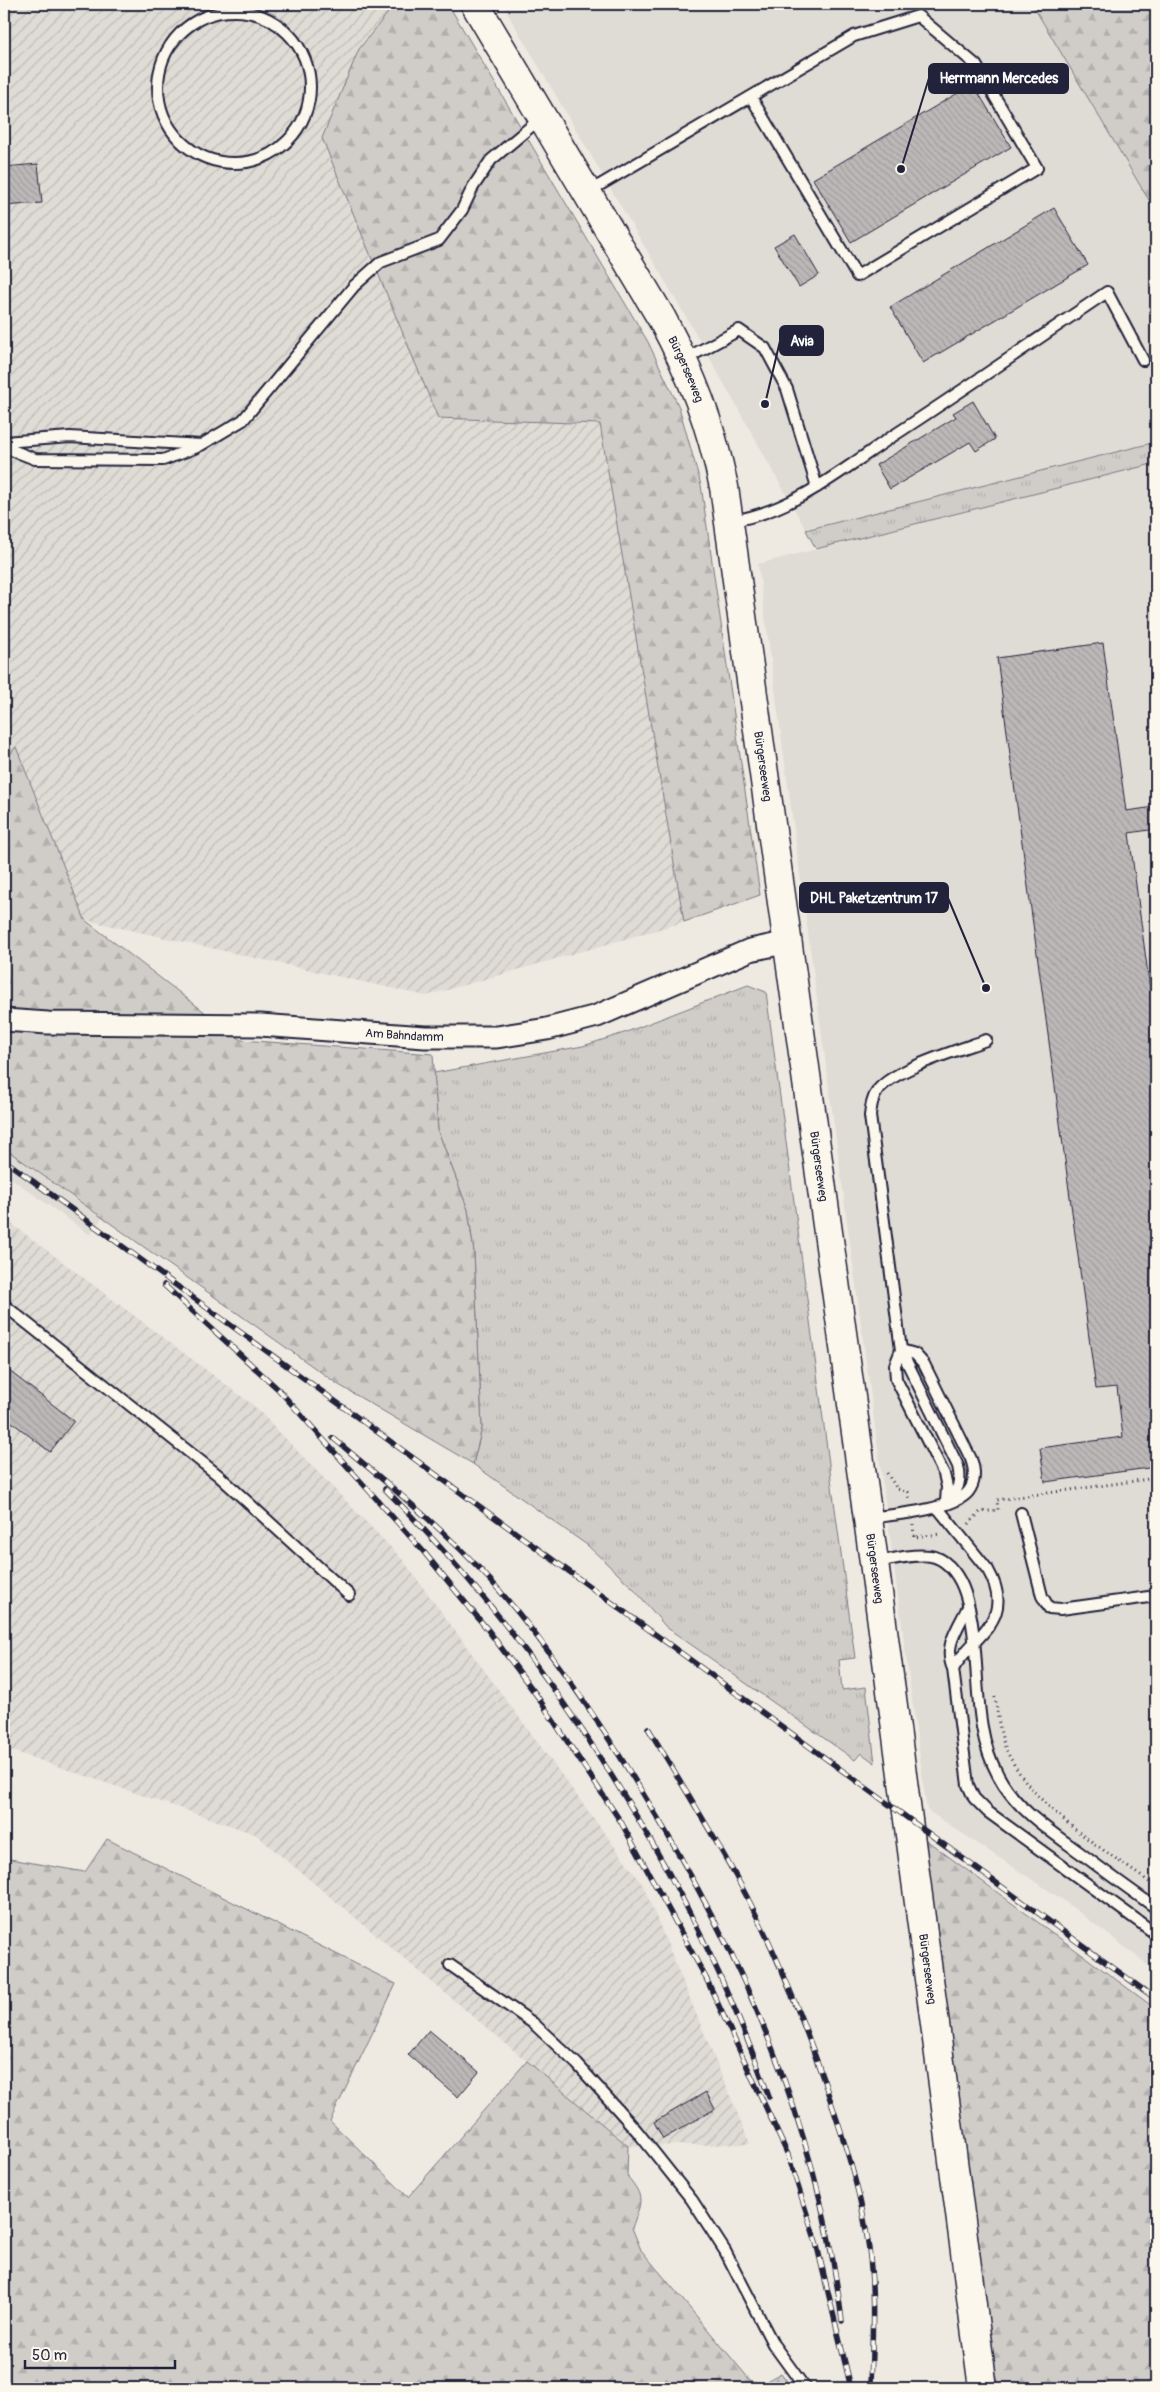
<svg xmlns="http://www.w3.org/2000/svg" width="1160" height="2392" font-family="Pangolin,sans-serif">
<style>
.built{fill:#dfdbd5}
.industrial{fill:url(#industrial-furrows)}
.grass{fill:url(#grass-tufts);stroke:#797882}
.forest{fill:url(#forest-firs);stroke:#797882}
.building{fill:url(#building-back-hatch);stroke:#22223b}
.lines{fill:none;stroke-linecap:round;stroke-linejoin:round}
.lane-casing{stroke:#22223b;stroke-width:14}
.street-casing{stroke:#22223b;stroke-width:25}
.secondary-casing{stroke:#22223b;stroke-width:31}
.path{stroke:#22223b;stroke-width:3;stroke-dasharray:1 4;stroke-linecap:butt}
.lane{stroke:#fbf7ec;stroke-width:10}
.street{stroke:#fbf7ec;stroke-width:21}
.secondary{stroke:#fbf7ec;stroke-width:28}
.rail-casing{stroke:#22223b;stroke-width:5.5}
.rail{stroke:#fbf7ec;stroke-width:4;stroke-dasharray:11;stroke-linecap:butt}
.labels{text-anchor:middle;stroke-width:4;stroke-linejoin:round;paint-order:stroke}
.street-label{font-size:12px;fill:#22223b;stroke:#fbf7ec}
.leader{fill:none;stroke:#22223b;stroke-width:2}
.callout-dot{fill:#22223b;stroke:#fbf7ec;stroke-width:2}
.callout{fill:#22223b;stroke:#22223b;stroke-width:2}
.callout-label{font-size:14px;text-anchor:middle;font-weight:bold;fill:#fff}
</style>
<defs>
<pattern id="industrial-furrows" width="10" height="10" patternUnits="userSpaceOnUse" patternTransform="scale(1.25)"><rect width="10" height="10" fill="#dfdbd5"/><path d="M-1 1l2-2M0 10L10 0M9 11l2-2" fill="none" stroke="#bfbcb8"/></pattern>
<pattern id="grass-tufts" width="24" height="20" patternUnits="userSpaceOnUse" patternTransform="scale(1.25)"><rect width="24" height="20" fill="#d0cdc9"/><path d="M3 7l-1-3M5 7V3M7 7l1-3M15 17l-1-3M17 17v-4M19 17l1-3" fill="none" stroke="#b2b0ae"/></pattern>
<pattern id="forest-firs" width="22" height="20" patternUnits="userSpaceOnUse" patternTransform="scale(1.25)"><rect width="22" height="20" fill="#d0cdc9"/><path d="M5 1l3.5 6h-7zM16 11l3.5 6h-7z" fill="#b2b0ae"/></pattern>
<pattern id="building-back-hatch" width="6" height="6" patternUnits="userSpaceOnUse" patternTransform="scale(1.25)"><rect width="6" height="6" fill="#bcb8b8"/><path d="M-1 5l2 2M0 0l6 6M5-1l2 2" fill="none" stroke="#a19e9f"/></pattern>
</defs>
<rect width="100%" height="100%" fill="#eeeae2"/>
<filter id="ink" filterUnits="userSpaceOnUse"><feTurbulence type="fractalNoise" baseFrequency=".02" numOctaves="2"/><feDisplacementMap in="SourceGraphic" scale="10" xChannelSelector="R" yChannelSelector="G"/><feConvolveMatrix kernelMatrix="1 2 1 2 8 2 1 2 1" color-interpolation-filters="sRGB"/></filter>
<g filter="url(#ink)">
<!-- built -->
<g class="built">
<path d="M 502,4 L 1032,4 L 1156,212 L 1156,442 L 806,530 L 699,339 Z"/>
<path d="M 1156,463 L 1156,1971 L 1063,1900 L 927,1810 L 758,564 Z"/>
<path d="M 4,1148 L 102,1218 L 90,1235 L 4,1173 Z"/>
</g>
<!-- industrial -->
<g class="industrial">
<path d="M 4,4 L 395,4 L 359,49 L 438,418 L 600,424 L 684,922 L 426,996 L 85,920 L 16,748 L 4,762 Z"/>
<path d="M 4,1218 L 253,1405 L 402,1559 L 643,1885 L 750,2144 L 628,2146 L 255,1834 L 4,1748 Z"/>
</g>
<!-- grass -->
<g class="grass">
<path d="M 1156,442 L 1156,463 L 816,549 L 806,530 Z"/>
<path d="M 748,985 L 766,992 L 855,1658 L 839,1660 L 842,1690 L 866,1687 L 875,1763 L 861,1753 L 855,1760 L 666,1627 L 634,1589 L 587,1545 L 473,1464 L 482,1428 L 474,1253 L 468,1210 L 438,1131 L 434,1073 L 583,1046 L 624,1033 Z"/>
</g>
<!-- forest -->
<g class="forest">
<path d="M 395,4 L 448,4 L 648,342 L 679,407 L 701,485 L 760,895 L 684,922 L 600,424 L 438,418 L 322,138 L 359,49 Z"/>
<path d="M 1032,4 L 1156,4 L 1156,212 Z"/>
<path d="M 16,747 L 85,920 L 241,1040 L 433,1054 L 438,1131 L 468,1210 L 474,1253 L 482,1428 L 473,1464 L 339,1385 L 4,1148 L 4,762 Z"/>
<path d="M 922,1837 L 1156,2009 L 1156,2388 L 995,2388 Z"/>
<path d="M 107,1839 L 396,1984 L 330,2121 L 408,2197 L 527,2061 L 628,2146 L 627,2176 C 646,2198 641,2202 632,2228 L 641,2250 L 750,2380 L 761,2384 L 781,2373 L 792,2388 L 4,2388 L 4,1858 L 85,1872 Z"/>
</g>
<!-- building -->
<g class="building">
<path d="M 973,84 L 1011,147 L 851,242 L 813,179 Z"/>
<path d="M 38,164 L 42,203 L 4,206 L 4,167 Z"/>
<path d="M 1054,208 L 1088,265 L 923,363 L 890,307 Z"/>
<path d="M 795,234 L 819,275 L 799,287 L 774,246 Z"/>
<path d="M 973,401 L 995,439 L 976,451 L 970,442 L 890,489 L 876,465 L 956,417 L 953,413 Z"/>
<path d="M 1103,643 L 1126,811 L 1155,807 L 1156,818 L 1156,829 L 1129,833 L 1156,1034 L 1156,1467 L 1045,1482 L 1040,1448 L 1123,1437 L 1117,1387 L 1096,1389 L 997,658 Z"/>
<path d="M 4,1367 L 74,1421 L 50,1452 L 4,1416 Z"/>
<path d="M 429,2030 L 479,2072 L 458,2097 L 408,2055 Z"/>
<path d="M 706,2092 L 715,2109 L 663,2139 L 654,2122 Z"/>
</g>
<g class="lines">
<defs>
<g id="lane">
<circle cx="234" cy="87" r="76"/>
<path d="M 588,192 L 854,36 L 918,16 L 976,65 L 1037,168 L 857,276 L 751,97"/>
<path d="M 683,360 L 739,330 L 765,348 L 787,389 L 817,487"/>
<path d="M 4,442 L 70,437 L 201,445 L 243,420 L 354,286 L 381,262 L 439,240 L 462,210 L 473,187 L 491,160 L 541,118"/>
<path d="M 4,447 L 35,459 L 163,460 L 197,447"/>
<path d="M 731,521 C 792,512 842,470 893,436 C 965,389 1036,340 1107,292 L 1143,360"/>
<path d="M 4,1305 L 218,1475 L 349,1595"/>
<path d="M 901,1350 L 895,1365 L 896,1379 L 944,1474 L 947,1487 L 946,1502"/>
<path d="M 946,1502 C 958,1491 962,1482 958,1466 L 901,1350 L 870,1116 C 871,1107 872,1098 878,1090 C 894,1069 959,1050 986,1040"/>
<path d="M 937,1507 L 988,1570 C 1017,1621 973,1634 953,1669"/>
<path d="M 1021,1513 L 1042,1596 L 1049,1608 L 1061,1609 L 1156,1596"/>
<path d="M 868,1518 C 891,1515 953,1510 968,1492 C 976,1482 975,1470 971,1459 L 924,1364 L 915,1354 L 901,1350"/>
<path d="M 875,1562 C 891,1560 920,1552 935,1557 C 950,1562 960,1578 965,1593 C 984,1652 968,1720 998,1775 C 1016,1810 1052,1832 1083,1855 C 1107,1873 1132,1891 1156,1908"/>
<path d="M 968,1607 C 958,1628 943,1646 953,1669 L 968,1785 L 974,1798 L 988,1812 L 1156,1934"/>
<path d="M 450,1965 L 533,2023 L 577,2064 L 637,2131 L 692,2200 L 725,2251 L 773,2344 L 805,2388"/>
</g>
<g id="street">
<path id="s1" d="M 4,1020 L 48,1023 L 260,1025 L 425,1037 L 497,1037 L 547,1029 L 597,1016 L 750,950 L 789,942"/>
</g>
<g id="secondary">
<path id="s2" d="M 475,4 L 662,319 C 693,377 710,422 724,487 L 874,1562 L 983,2388"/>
</g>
</defs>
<!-- lane casing -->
<use href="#lane" class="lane-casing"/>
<!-- street casing -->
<use href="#street" class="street-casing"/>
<!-- secondary casing -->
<use href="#secondary" class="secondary-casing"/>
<!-- path -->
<g class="path">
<path d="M 887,1473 L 897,1489 L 908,1492 L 909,1499"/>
<path d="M 969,1524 L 980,1512 L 998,1510 L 997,1500 L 1156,1478"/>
<path d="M 913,1525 L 914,1537 L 941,1534"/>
<path d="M 995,1697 C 998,1714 999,1733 1006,1749 C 1032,1809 1106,1850 1156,1887"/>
</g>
<!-- lane -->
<use href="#lane" class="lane"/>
<!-- street -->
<use href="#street" class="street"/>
<!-- secondary -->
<use href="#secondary" class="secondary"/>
<defs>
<g id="rail">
<path d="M 4,1160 L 1156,1999"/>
<path d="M 164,1285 L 278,1389 L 423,1551 L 488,1630 L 535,1693 L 621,1822 L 706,1978 L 788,2155 L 816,2242 L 851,2388"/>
<path d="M 333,1438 C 388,1484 444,1529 492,1582 C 548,1645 595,1715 639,1787 C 742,1954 818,2124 842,2321"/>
<path d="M 385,1489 C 550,1654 691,1877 769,2097"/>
<path d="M 648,1728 C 682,1784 717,1840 747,1897 C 781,1962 807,2030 830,2099 C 847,2149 862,2197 869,2249 C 875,2295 872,2342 871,2388"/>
</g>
</defs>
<!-- rail casing -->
<use href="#rail" class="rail-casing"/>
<!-- rail -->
<use href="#rail" class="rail"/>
</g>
</g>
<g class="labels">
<!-- street labels -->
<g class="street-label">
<text dy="4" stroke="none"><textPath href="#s2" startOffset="422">Bürgerseeweg</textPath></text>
<text dy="4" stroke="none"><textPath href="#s2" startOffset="828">Bürgerseeweg</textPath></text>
<text dy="4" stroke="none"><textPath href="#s1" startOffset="401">Am Bahndamm</textPath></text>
<text dy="4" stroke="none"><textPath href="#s2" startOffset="1232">Bürgerseeweg</textPath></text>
<text dy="4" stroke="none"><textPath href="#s2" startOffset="1638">Bürgerseeweg</textPath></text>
<text dy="4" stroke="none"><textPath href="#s2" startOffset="2042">Bürgerseeweg</textPath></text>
</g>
</g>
<!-- callouts -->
<path class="leader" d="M901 169L929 78M765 404L780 341M986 988L948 898"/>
<g class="callout-dot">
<circle cx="901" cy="169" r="5"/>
<circle cx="765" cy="404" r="5"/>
<circle cx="986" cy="988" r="5"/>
</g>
<g class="callout">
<rect x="929" y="64" width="139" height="29" rx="5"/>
<rect x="780" y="326" width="43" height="29" rx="5"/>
<rect x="800" y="883" width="148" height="29" rx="5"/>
</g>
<g class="callout-label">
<text x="999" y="83">Herrmann Mercedes</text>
<text x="802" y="346">Avia</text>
<text x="874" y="903">DHL Paketzentrum 17</text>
</g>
<!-- margin -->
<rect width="1160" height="2392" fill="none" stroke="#fbf7ec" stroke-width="20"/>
<rect x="10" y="10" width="1140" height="2372" fill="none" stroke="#22223b" stroke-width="2" filter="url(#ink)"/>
<!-- scale -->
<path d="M25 2360v8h150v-8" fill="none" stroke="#22223b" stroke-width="2.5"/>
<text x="32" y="2360" font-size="15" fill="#22223b" stroke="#fbf7ec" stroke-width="4" paint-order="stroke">50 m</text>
</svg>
